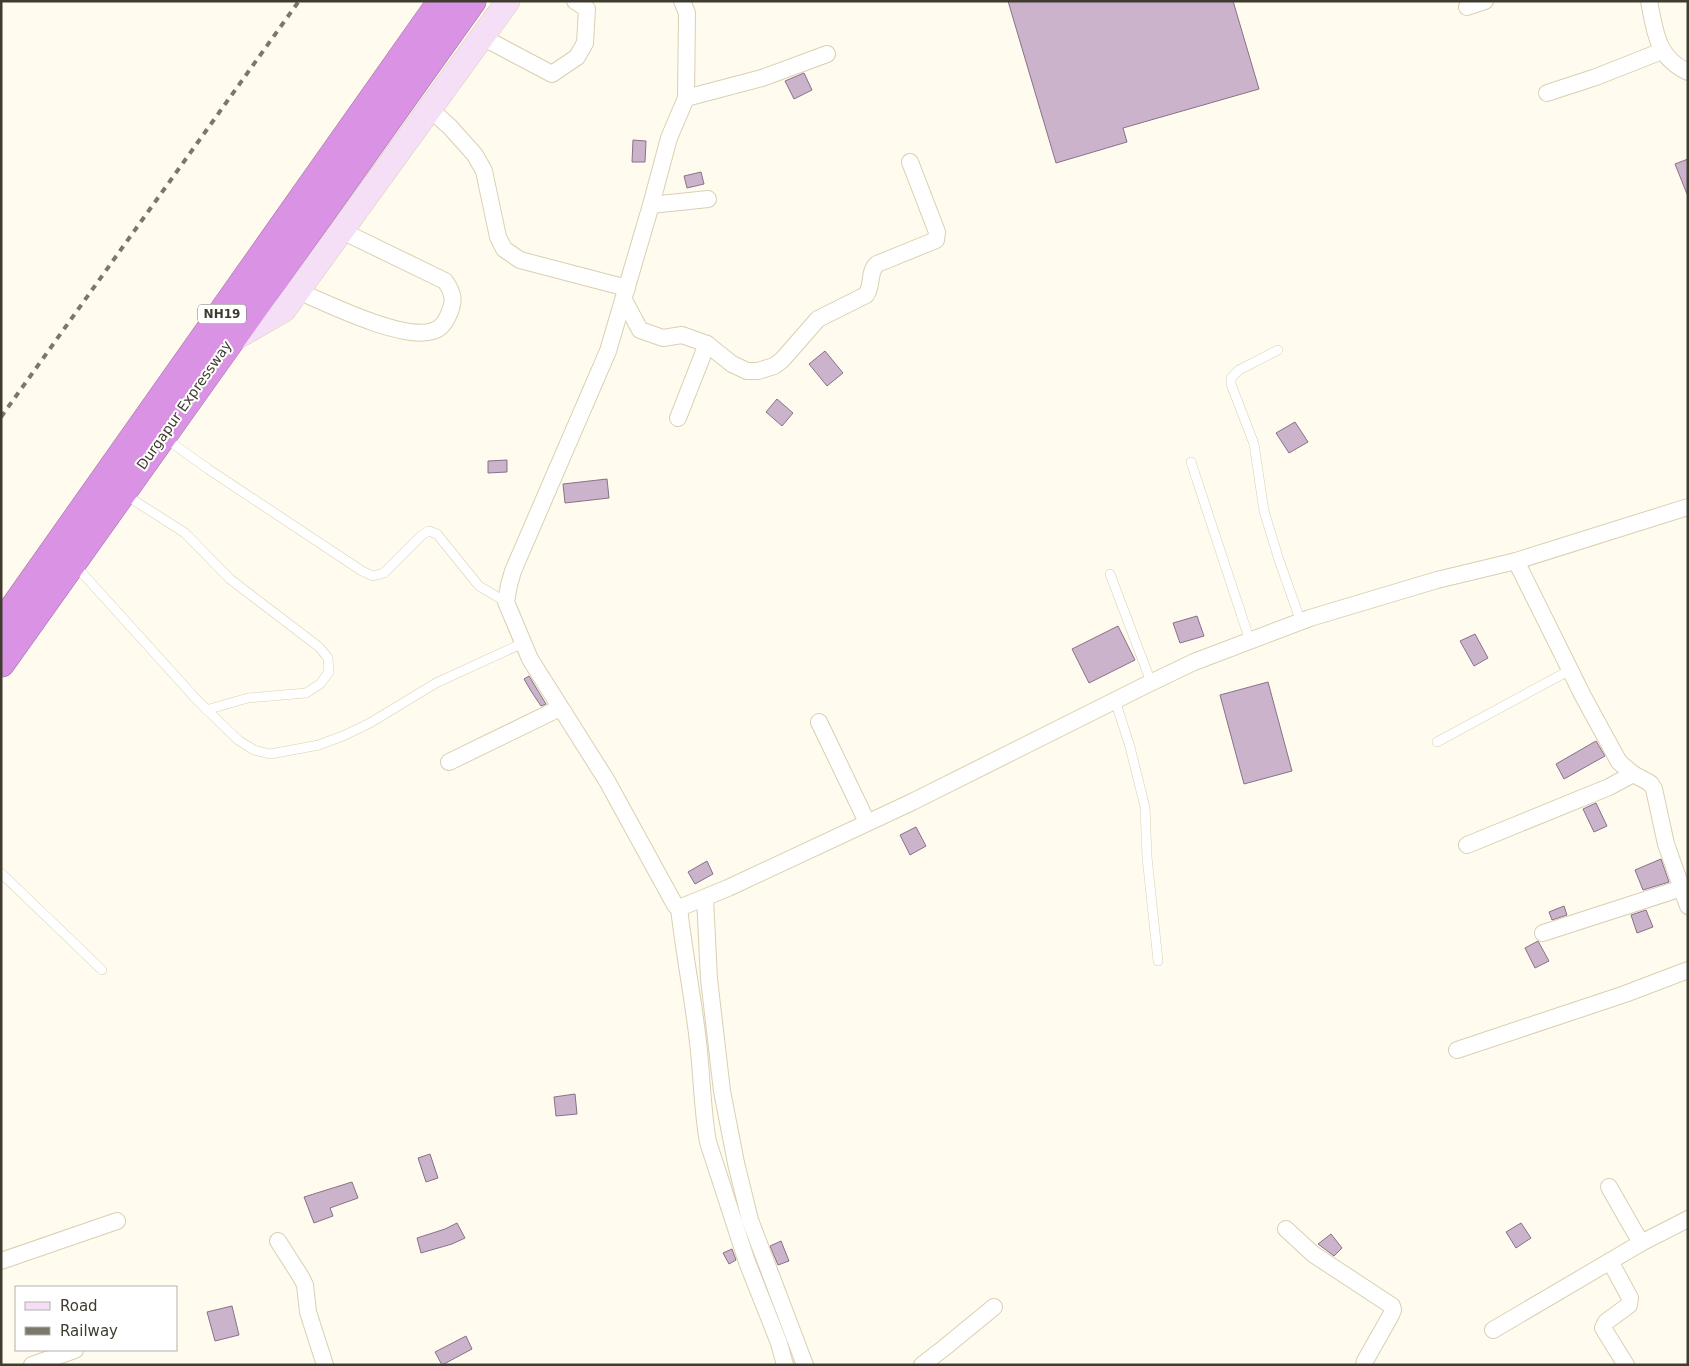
<svg xmlns="http://www.w3.org/2000/svg" width="1689" height="1366" font-family="'DejaVu Sans',sans-serif">
<style>
.building{fill:#cbb4cb;stroke:#877288}
.lines{fill:none;stroke-linecap:round;stroke-linejoin:round}
.lane-casing{stroke:#dacfb2;stroke-width:10}
.street-casing{stroke:#dacfb2;stroke-width:18}
.secondary-casing{stroke:#dacfb2;stroke-width:25}
.highway-casing{stroke:#a474a5;stroke-width:29}
.lane{stroke:#fff;stroke-width:9}
.street{stroke:#fff;stroke-width:16}
.secondary{stroke:#f4dff7;stroke-width:24}
.highway{stroke:#da93e4;stroke-width:28}
.rail{stroke:#7b776b;stroke-width:4;stroke-dasharray:6 6;stroke-linecap:butt}
.labels{text-anchor:middle;stroke-width:4;stroke-linejoin:round;paint-order:stroke}
.shield{fill:#fff;stroke:#79766d;stroke-width:1}
.shield-label{font-size:12px;font-weight:bold;fill:#3f3b2f}
.street-label{font-size:14px;fill:#3f3b2f;stroke:#fff}
</style>
<rect width="100%" height="100%" fill="#fffbef"/>
<!-- building -->
<g class="building">
<path d="M 1008,1 L 1233,1 L 1259,89 L 1123,128 L 1127,142 L 1056,163 Z"/>
<path d="M 804,73 L 812,90 L 794,99 L 785,81 Z"/>
<path d="M 633,140 L 646,141 L 645,162 L 632,162 Z"/>
<path d="M 1688,159 L 1688,194 L 1687,194 L 1675,164 Z"/>
<path d="M 701,172 L 704,184 L 687,188 L 684,176 Z"/>
<path d="M 825,351 L 843,373 L 827,386 L 809,364 Z"/>
<path d="M 777,399 L 793,413 L 782,426 L 766,412 Z"/>
<path d="M 1295,422 L 1308,442 L 1289,453 L 1276,433 Z"/>
<path d="M 507,460 L 507,472 L 488,473 L 488,461 Z"/>
<path d="M 607,479 L 609,498 L 565,503 L 563,484 Z"/>
<path d="M 1197,616 L 1204,636 L 1180,643 L 1173,623 Z"/>
<path d="M 1118,626 L 1135,660 L 1089,683 L 1072,649 Z"/>
<path d="M 1475,634 L 1488,658 L 1474,666 L 1460,641 Z"/>
<path d="M 529,676 L 546,704 L 541,706 L 531,691 L 524,679 Z"/>
<path d="M 1268,682 L 1292,771 L 1244,784 L 1220,695 Z"/>
<path d="M 1596,741 L 1605,756 L 1564,779 L 1556,764 Z"/>
<path d="M 1596,803 L 1607,826 L 1594,832 L 1583,809 Z"/>
<path d="M 916,827 L 926,846 L 910,855 L 900,835 Z"/>
<path d="M 1661,859 L 1669,882 L 1643,890 L 1635,870 Z"/>
<path d="M 707,861 L 713,874 L 695,884 L 688,872 Z"/>
<path d="M 1564,906 L 1567,915 L 1552,920 L 1549,912 Z"/>
<path d="M 1646,910 L 1653,927 L 1637,933 L 1631,915 Z"/>
<path d="M 1538,941 L 1549,961 L 1535,968 L 1525,948 Z"/>
<path d="M 575,1094 L 577,1114 L 556,1116 L 554,1097 Z"/>
<path d="M 430,1154 L 438,1178 L 426,1182 L 418,1158 Z"/>
<path d="M 352,1182 L 358,1198 L 330,1208 L 333,1216 L 314,1223 L 304,1197 Z"/>
<path d="M 457,1223 L 465,1238 L 452,1244 L 421,1253 L 417,1238 L 445,1229 Z"/>
<path d="M 1521,1223 L 1531,1238 L 1516,1248 L 1506,1232 Z"/>
<path d="M 1331,1234 L 1342,1248 L 1334,1256 L 1318,1244 Z"/>
<path d="M 781,1241 L 789,1261 L 778,1265 L 770,1246 Z"/>
<path d="M 732,1249 L 736,1260 L 729,1264 L 723,1253 Z"/>
<path d="M 232,1306 L 239,1335 L 215,1341 L 207,1312 Z"/>
<path d="M 466,1336 L 472,1349 L 442,1365 L 435,1352 Z"/>
</g>
<g class="lines">
<defs>
<g id="lane">
<path d="M 1278,350 L 1239,370 L 1231,378 L 1231,384 L 1254,444 L 1264,511 L 1279,560 L 1301,622"/>
<path d="M 165,438 L 208,469 L 362,571 L 373,576 L 384,573 L 422,535 L 429,531 L 437,534 L 479,586 L 506,602"/>
<path d="M 1191,462 L 1250,641"/>
<path d="M 124,494 L 185,533 L 230,579 L 319,647 L 328,658 L 329,672 L 320,684 L 306,693 L 248,698 L 206,710"/>
<path d="M 74,564 L 197,700 L 238,740 L 254,750 L 270,754 L 319,745 L 345,735 L 370,723 L 436,683 L 523,643"/>
<path d="M 1110,574 L 1151,682"/>
<path d="M 1115,700 L 1130,747 L 1145,807 L 1147,857 L 1158,961"/>
<path d="M 1437,742 L 1570,670"/>
<path d="M 1,873 L 102,970"/>
</g>
<g id="street">
<path d="M 682,1 L 687,13 L 686,98 L 669,138 L 651,205 L 608,351 L 513,571 L 509,585 L 506,602 L 530,659 L 607,781 L 675,905 L 679,908 L 728,888 L 912,802 L 1146,685 L 1194,662 L 1310,618 L 1437,580 L 1516,561 L 1688,507"/>
<path d="M 1649,1 C 1655,32 1657,58 1688,72"/>
<path d="M 1467,7 L 1485,1"/>
<path d="M 482,37 L 552,74 L 577,57 L 585,43 L 587,9 L 575,1"/>
<path d="M 1547,93 L 1596,77 L 1662,51"/>
<path d="M 686,98 L 762,78 L 827,54"/>
<path d="M 430,109 L 450,127 L 475,155 L 484,171 L 498,237 L 504,249 L 520,260 L 627,288"/>
<path d="M 651,205 L 708,199"/>
<path d="M 298,291 C 328,304 403,341 433,331 C 440,329 445,323 448,316 C 455,301 454,294 445,281 L 342,231"/>
<path d="M 624,300 L 640,330 L 663,338 L 682,335 L 707,344 L 732,364 L 747,371 L 758,371 L 774,366 L 782,360 L 818,319 L 866,295 C 873,286 868,272 877,264 L 936,240 L 937,232 L 910,162"/>
<path d="M 678,418 L 707,344"/>
<path d="M 1516,561 L 1583,696 L 1619,762 L 1633,774 L 1650,783 L 1654,789 L 1666,844 L 1688,906"/>
<path d="M 819,722 L 867,822"/>
<path d="M 449,762 L 560,708"/>
<path d="M 1467,845 L 1609,787 L 1633,774"/>
<path d="M 705,898 L 709,979 L 722,1091 L 736,1163 L 750,1220 L 805,1365"/>
<path d="M 679,908 C 684,953 693,997 698,1042 C 702,1075 702,1109 708,1142 L 747,1262 L 779,1343 L 785,1365"/>
<path d="M 1543,933 L 1688,886"/>
<path d="M 1457,1050 L 1625,994 L 1688,970"/>
<path d="M 1609,1187 L 1641,1243"/>
<path d="M 1286,1229 L 1313,1254 L 1392,1306 L 1393,1310 L 1391,1315 L 1365,1361 L 1364,1365"/>
<path d="M 278,1241 L 301,1277 L 305,1285 L 308,1312 L 325,1365"/>
<path d="M 1,1261 L 117,1221"/>
<path d="M 1610,1261 L 1630,1298 L 1629,1305 L 1606,1322 L 1603,1328 L 1626,1365"/>
<path d="M 1493,1330 L 1641,1243 L 1688,1219"/>
<path d="M 32,1365 L 75,1350"/>
<path d="M 922,1365 L 944,1348 L 994,1307"/>
</g>
<path id="secondary" d="M 230,341 L 284,310 L 508,1"/>
<g id="highway">
<path d="M 1,626 L 442,1"/>
<path d="M 1,663 L 472,1"/>
</g>
</defs>
<!-- lane casing -->
<use href="#lane" class="lane-casing"/>
<!-- street casing -->
<use href="#street" class="street-casing"/>
<!-- secondary casing -->
<use href="#secondary" class="secondary-casing"/>
<!-- highway casing -->
<use href="#highway" class="highway-casing"/>
<!-- lane -->
<use href="#lane" class="lane"/>
<!-- street -->
<use href="#street" class="street"/>
<!-- secondary -->
<use href="#secondary" class="secondary"/>
<!-- highway -->
<use href="#highway" class="highway"/>
<!-- rail -->
<path class="rail" d="M 1,417 L 299,1"/>
</g>
<g class="labels">
<!-- shield labels -->
<rect class="shield" x="198" y="304.5" width="48" height="19" rx="4"/>
<g class="shield-label">
<text x="222" y="318">NH19</text>
</g>
<!-- street labels -->
<g class="street-label">
<text transform="translate(184 405) rotate(-55)" y="5">Durgapur Expressway</text>
</g>
</g>
<!-- border -->
<rect width="1689" height="1366" fill="none" stroke="#3f3b2f" stroke-width="5"/>
<!-- legend -->
<rect x="15" y="1286" width="162" height="65" fill="#ffffff" stroke="#b2b1ac"/>
<rect x="25" y="1302" width="25" height="8" fill="#f4dff7" stroke="#b2b1ac"/>
<text x="60" y="1311" font-size="15" fill="#3f3b2f">Road</text>
<rect x="25" y="1327" width="25" height="8" fill="#7b776b" stroke="#b2b1ac"/>
<text x="60" y="1336" font-size="15" fill="#3f3b2f">Railway</text>
</svg>
